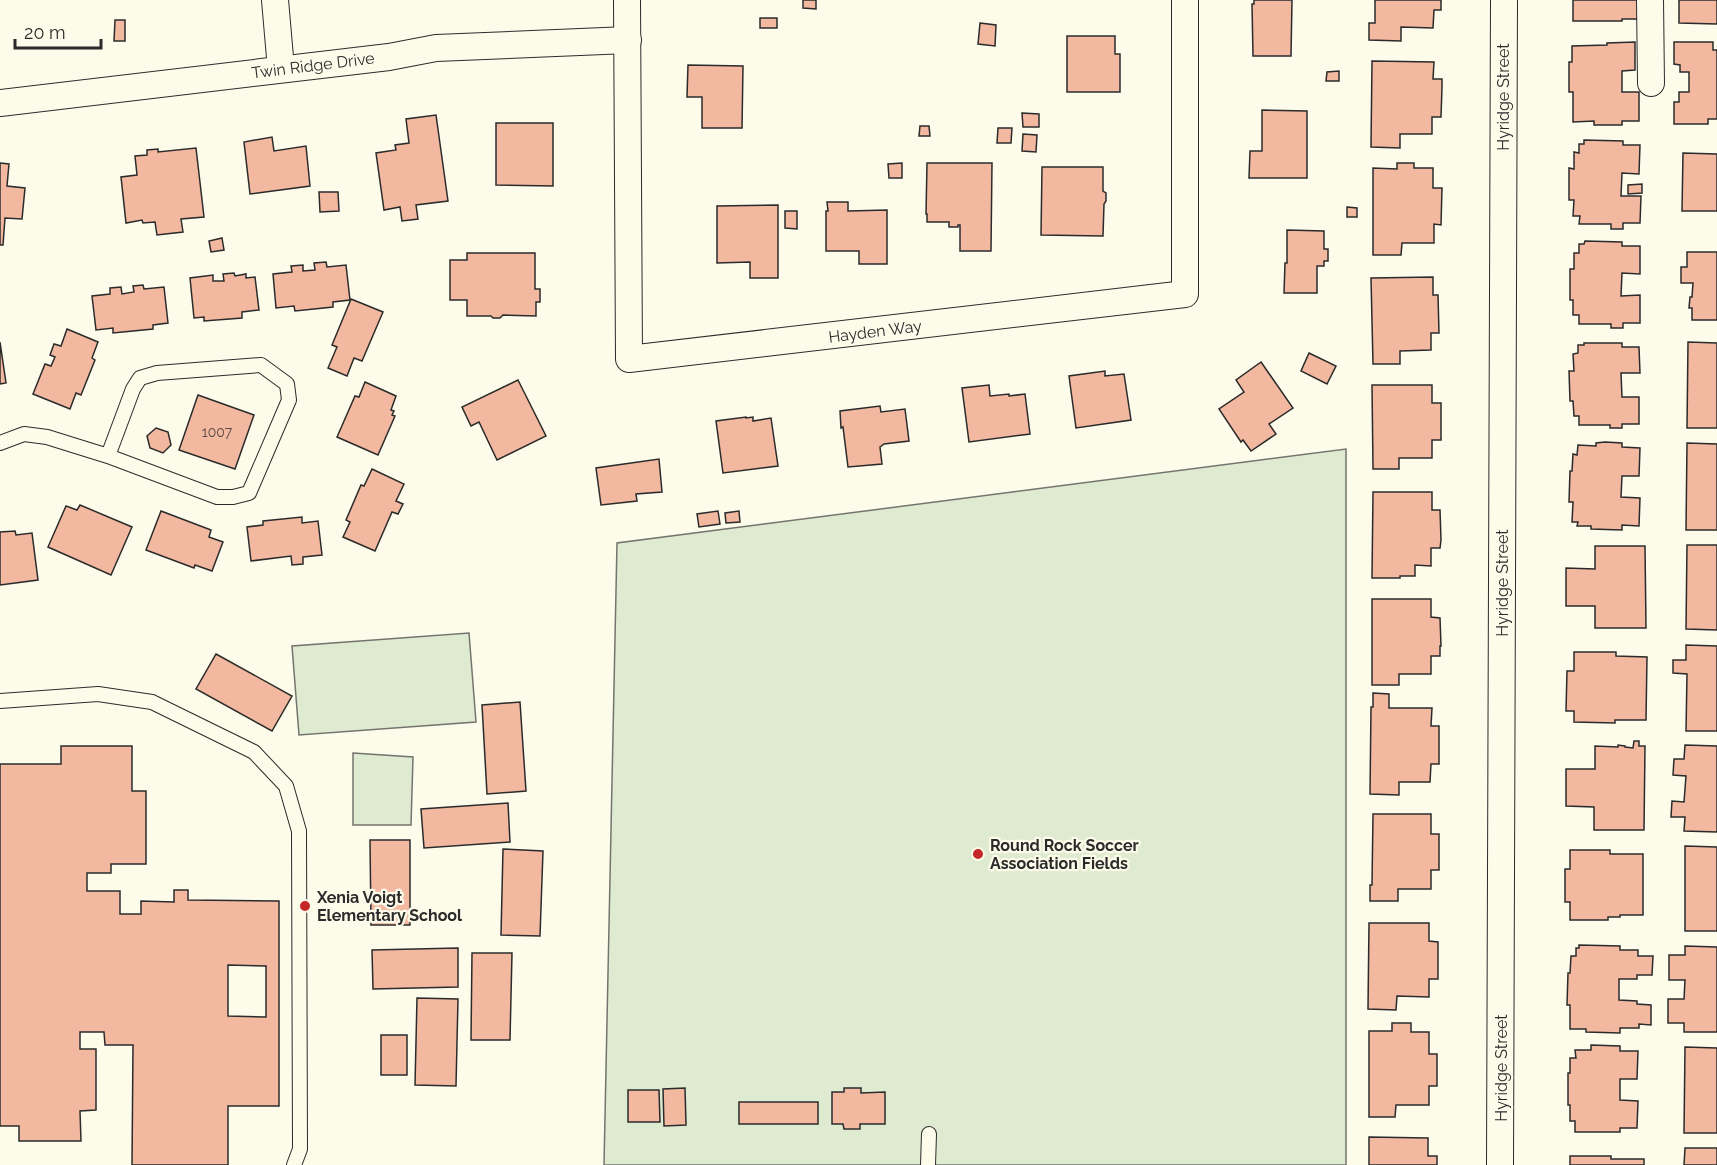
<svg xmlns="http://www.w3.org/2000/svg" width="1717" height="1165" font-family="Raleway,sans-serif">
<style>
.green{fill:#deebd1;stroke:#74746e;stroke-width:1.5}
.building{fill:#f2b8a0;stroke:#2b2b2b;stroke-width:1.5;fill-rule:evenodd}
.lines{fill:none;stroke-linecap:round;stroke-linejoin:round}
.lane-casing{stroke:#2b2b2b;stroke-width:16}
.street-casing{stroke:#2b2b2b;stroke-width:28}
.lane{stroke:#fdfbea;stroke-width:14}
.street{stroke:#fdfbea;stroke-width:26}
.poi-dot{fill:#c62828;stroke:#fdfbea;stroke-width:2}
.labels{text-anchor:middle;stroke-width:4.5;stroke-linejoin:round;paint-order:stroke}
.number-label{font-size:14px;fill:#5d4e48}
.street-label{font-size:16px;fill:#2b2b2b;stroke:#fdfbea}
.poi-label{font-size:16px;font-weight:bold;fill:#2b2b2b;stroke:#fdfbea;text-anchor:start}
</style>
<rect width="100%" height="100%" fill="#fdfbea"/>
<!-- green -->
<g class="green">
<path d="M 1346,449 L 1346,1165 L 604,1165 L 617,543 Z"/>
<path d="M 469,633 L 476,722 L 299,735 L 292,646 Z"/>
<path d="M 353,753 L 413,757 L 411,825 L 353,825 Z"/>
</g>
<!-- building -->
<g class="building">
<path d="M 803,0 L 816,0 L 816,9 L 803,8 Z"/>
<path d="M 1254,0 L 1292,0 L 1291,56 L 1253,56 L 1252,4 L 1254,4 Z"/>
<path d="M 1375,0 L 1441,0 L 1441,10 L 1434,10 L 1433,28 L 1401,27 L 1401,41 L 1369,40 L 1369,23 L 1375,23 Z"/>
<path d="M 1573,0 L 1640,0 L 1640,19 L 1622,19 L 1622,21 L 1573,21 Z"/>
<path d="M 1679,0 L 1717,0 L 1717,24 L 1679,23 Z"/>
<rect x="760" y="18" width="17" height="10"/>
<path d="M 115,20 L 125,20 L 125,41 L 114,41 Z"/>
<path d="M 980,23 L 996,25 L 995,46 L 978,44 Z"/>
<path d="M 1067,36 L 1115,36 L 1115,54 L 1120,54 L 1120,92 L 1067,92 Z"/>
<path d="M 1635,42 L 1635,70 L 1622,71 L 1622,92 L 1639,92 L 1639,121 L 1622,121 L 1622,125 L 1594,125 L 1594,121 L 1573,122 L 1573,92 L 1569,92 L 1569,62 L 1572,62 L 1572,46 L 1607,45 L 1607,43 Z"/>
<path d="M 1674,42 L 1713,42 L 1713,50 L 1717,50 L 1717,119 L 1708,119 L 1708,124 L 1674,124 L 1674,102 L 1679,102 L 1679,92 L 1689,92 L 1689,72 L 1680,72 L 1680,65 L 1674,64 Z"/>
<path d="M 1372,61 L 1434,62 L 1433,79 L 1442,79 L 1442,87 L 1441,117 L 1432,117 L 1432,134 L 1400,134 L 1400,148 L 1371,147 Z"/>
<path d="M 688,65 L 743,66 L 742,128 L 702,128 L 702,97 L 687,97 Z"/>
<path d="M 1339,71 L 1339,81 L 1326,81 L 1327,72 Z"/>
<path d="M 1262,110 L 1307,111 L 1307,178 L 1249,178 L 1250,151 L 1262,151 Z"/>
<path d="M 1022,113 L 1039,114 L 1039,127 L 1023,127 Z"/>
<path d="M 436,115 L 448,201 L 416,205 L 418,219 L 402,221 L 400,207 L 384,210 L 376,153 L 396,150 L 395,145 L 409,143 L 406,119 Z"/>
<path d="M 496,123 L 553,123 L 553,186 L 496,185 Z"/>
<path d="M 920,126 L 929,126 L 930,136 L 919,136 Z"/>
<path d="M 998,128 L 1012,128 L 1011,143 L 997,143 Z"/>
<path d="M 1023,134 L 1037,135 L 1036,152 L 1022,151 Z"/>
<path d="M 272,137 L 274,151 L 306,146 L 310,186 L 250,194 L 244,142 Z"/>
<path d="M 1584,140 L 1623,141 L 1623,145 L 1640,145 L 1639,174 L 1622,173 L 1621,196 L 1641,196 L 1640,223 L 1623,223 L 1623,229 L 1611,229 L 1611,224 L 1579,224 L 1580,216 L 1573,216 L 1574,200 L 1569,200 L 1569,168 L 1574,169 L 1574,152 L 1579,153 L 1579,144 L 1584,144 Z"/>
<path d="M 196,148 L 204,217 L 181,219 L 183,232 L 157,235 L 155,222 L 143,223 L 142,220 L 126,223 L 121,177 L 137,175 L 135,156 L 147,155 L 147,150 L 158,149 L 158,152 Z"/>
<path d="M 1683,153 L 1717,154 L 1717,211 L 1682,211 Z"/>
<path d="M 0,163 L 9,164 L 7,186 L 25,188 L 22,219 L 5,218 L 3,245 L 0,245 Z"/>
<path d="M 902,163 L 902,178 L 889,178 L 888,164 Z"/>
<path d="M 927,163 L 992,163 L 991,251 L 960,251 L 960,225 L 958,225 L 958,227 L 949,227 L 949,222 L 927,222 L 927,214 L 926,214 Z"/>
<path d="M 1397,163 L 1414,163 L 1414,168 L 1433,168 L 1433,188 L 1442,188 L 1441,225 L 1434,224 L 1434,243 L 1402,243 L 1401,255 L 1373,255 L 1373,168 L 1397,169 Z"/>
<path d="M 1042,167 L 1103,167 L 1103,191 L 1106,193 L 1106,201 L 1104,204 L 1103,236 L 1041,235 Z"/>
<path d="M 1642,184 L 1642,193 L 1628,194 L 1628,185 Z"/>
<path d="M 319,192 L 338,192 L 339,211 L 320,212 Z"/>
<path d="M 827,202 L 848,202 L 848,211 L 887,210 L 887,264 L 859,264 L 859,251 L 826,251 L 826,211 L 828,211 Z"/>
<path d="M 778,205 L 778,278 L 750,278 L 750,262 L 717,263 L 717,206 Z"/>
<path d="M 1347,207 L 1357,208 L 1357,217 L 1347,217 Z"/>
<path d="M 785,211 L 797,211 L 797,229 L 785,228 Z"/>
<path d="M 1287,230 L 1324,231 L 1324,249 L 1328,249 L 1328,261 L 1324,261 L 1324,266 L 1317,266 L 1317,293 L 1284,293 L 1285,263 L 1287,263 Z"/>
<path d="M 222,238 L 224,250 L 211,252 L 209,241 Z"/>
<path d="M 1585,241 L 1622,242 L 1622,246 L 1640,246 L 1640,274 L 1622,273 L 1621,296 L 1640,295 L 1640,323 L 1623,323 L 1623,328 L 1611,328 L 1611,324 L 1579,324 L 1579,315 L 1573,315 L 1573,300 L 1570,300 L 1570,269 L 1574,269 L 1574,253 L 1579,253 L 1579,244 L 1584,244 Z"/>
<path d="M 1687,252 L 1717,252 L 1717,320 L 1692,320 L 1692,308 L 1689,308 L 1690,297 L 1692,297 L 1693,283 L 1681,283 L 1681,267 L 1687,267 Z"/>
<path d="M 467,253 L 535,253 L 535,289 L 540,289 L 540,302 L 536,302 L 536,316 L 503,315 L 500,318 L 493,318 L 491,316 L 467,316 L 467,300 L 450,300 L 450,260 L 467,260 Z"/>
<path d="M 326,262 L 327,267 L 346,265 L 350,300 L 333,302 L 333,307 L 295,311 L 294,306 L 276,308 L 273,274 L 292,272 L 291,266 L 303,265 L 303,271 L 315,270 L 314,263 Z"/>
<path d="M 234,273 L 235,276 L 246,274 L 246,278 L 255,277 L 259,310 L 242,312 L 242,318 L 204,321 L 204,317 L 194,318 L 190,278 L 213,275 L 213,281 L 224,281 L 223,274 Z"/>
<path d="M 1433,277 L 1433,295 L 1438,295 L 1439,333 L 1431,333 L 1431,350 L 1400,351 L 1400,364 L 1373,364 L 1371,278 Z"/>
<path d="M 143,285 L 144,289 L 164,287 L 168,323 L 153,325 L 153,329 L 113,333 L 113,328 L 96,330 L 92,296 L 110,294 L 110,288 L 121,287 L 122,294 L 134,292 L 133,286 Z"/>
<path d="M 351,299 L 383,312 L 362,361 L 354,358 L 347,376 L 328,368 L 337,347 L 332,345 Z"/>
<path d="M 67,329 L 98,342 L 92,358 L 95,360 L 81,395 L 76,393 L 70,409 L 33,394 L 45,364 L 51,366 L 55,357 L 50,355 L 54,344 L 61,346 Z"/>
<path d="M 0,342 L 6,383 L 0,384 Z"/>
<path d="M 1688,342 L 1717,343 L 1717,428 L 1687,428 Z"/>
<path d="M 1584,343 L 1622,343 L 1622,347 L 1639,347 L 1640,373 L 1621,373 L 1622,397 L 1639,397 L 1639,424 L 1622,424 L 1622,428 L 1610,428 L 1610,425 L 1579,425 L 1579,416 L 1574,416 L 1573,401 L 1570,401 L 1569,371 L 1574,371 L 1573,354 L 1578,353 L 1578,345 L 1584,345 Z"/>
<path d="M 1309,353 L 1336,366 L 1327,384 L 1301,371 Z"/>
<path d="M 1261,362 L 1293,408 L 1269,424 L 1276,434 L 1251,451 L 1243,440 L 1241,442 L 1219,409 L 1244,392 L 1236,380 Z"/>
<path d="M 1105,371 L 1105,376 L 1124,374 L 1131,420 L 1076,428 L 1069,376 Z"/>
<path d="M 518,380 L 546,436 L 497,460 L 479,422 L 471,426 L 462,407 Z"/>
<path d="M 365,382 L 396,396 L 391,410 L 394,411 L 392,415 L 395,416 L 378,455 L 337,437 L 355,396 L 359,397 Z"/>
<path d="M 989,385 L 990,396 L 1009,394 L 1009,396 L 1025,394 L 1030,434 L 969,442 L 962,388 Z"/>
<path d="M 1372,385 L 1432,385 L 1432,403 L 1441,403 L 1441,440 L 1432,440 L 1432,458 L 1399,458 L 1399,469 L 1373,469 Z"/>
<path d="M 198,395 L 254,415 L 235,469 L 179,450 Z"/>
<path d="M 880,406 L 881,412 L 905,409 L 909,441 L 884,444 L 880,447 L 882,464 L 848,467 L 843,427 L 841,428 L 840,411 Z"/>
<path d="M 746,417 L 746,418 L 753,417 L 753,421 L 771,418 L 778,466 L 723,473 L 716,421 Z"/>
<path d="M 156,428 L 168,432 L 171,445 L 163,453 L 150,448 L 147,436 Z"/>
<path d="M 1605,442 L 1622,443 L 1622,447 L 1640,448 L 1639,476 L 1622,476 L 1621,497 L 1640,498 L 1639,526 L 1622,525 L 1622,530 L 1591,529 L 1591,526 L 1577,526 L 1578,522 L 1572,522 L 1573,502 L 1569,502 L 1570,471 L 1572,471 L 1573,454 L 1577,455 L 1578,445 L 1596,446 L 1596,443 Z"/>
<path d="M 1687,443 L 1717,444 L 1717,530 L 1686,530 Z"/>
<path d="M 659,459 L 662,492 L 636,494 L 637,501 L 601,505 L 596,468 Z"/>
<path d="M 372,469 L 404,484 L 396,501 L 403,504 L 398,514 L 392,512 L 375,551 L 343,537 L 350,522 L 346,520 L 361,485 L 364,486 Z"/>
<path d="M 1373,492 L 1432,492 L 1432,510 L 1440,510 L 1441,540 L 1440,548 L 1431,548 L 1431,566 L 1415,565 L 1415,576 L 1400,576 L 1400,578 L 1372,578 Z"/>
<path d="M 80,505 L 132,527 L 111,575 L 48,547 L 66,506 L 77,510 Z"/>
<path d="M 161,511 L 211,530 L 209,537 L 223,542 L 212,571 L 195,565 L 194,568 L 146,550 Z"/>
<path d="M 718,511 L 720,524 L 699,527 L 697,514 Z"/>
<path d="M 739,511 L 740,522 L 726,523 L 725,513 Z"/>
<path d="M 302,517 L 302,523 L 318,521 L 322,555 L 303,557 L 303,564 L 292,565 L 291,556 L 251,561 L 247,527 L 263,525 L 263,521 Z"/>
<path d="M 15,531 L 16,535 L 32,533 L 38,580 L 0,585 L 0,532 Z"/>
<path d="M 1687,545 L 1717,545 L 1717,630 L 1686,629 Z"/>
<path d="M 1595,546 L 1645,546 L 1646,628 L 1595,628 L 1595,606 L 1566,606 L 1566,568 L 1595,569 Z"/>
<path d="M 1372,599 L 1431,599 L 1431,617 L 1440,618 L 1441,646 L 1440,646 L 1440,656 L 1431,656 L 1431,674 L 1399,674 L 1399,685 L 1372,685 Z"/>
<path d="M 1686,645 L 1717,646 L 1717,731 L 1686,731 L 1687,674 L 1673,673 L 1673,660 L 1686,660 Z"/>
<path d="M 1574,652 L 1616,652 L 1616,656 L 1647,657 L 1646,720 L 1615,720 L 1615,723 L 1574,722 L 1574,711 L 1566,711 L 1567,671 L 1574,671 Z"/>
<path d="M 216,654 L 292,696 L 272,731 L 196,689 Z"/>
<path d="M 1373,693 L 1389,694 L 1389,708 L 1432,708 L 1431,726 L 1439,726 L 1439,764 L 1431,764 L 1430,782 L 1399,782 L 1399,795 L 1370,794 L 1371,707 L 1373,707 Z"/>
<path d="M 520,702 L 526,791 L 487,794 L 482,705 Z"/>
<path d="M 1634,741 L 1639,741 L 1639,746 L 1645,746 L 1644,830 L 1594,830 L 1594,807 L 1566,806 L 1566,769 L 1595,769 L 1595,746 L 1618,747 L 1618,745 L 1625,746 L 1625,747 L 1633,748 Z"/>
<path d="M 1685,745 L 1717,746 L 1717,832 L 1684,831 L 1685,817 L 1671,817 L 1672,801 L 1684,802 L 1686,776 L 1673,775 L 1674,759 L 1684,759 Z"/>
<path d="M 61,746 L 132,746 L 132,791 L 146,791 L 146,864 L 111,864 L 111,873 L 87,873 L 87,891 L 120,891 L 120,914 L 141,914 L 141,901 L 174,902 L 174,890 L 188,890 L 188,900 L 279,901 L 279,1106 L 228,1106 L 228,1165 L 132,1165 L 133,1045 L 105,1045 L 104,1032 L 80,1032 L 80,1049 L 96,1049 L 96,1110 L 80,1111 L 81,1141 L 19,1141 L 19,1126 L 0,1126 L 0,764 L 61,764 ZM 228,965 L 266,966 L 266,1017 L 228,1016 Z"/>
<path d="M 508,803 L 510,842 L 424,848 L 421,809 Z"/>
<path d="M 1373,814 L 1431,814 L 1431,834 L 1439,834 L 1439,870 L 1431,870 L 1431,889 L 1398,889 L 1398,901 L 1370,901 L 1370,885 L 1372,885 Z"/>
<path d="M 370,840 L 410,840 L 410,925 L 371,925 Z"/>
<path d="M 1685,846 L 1717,847 L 1717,931 L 1685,931 Z"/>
<path d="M 503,849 L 543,851 L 540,936 L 501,935 Z"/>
<path d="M 1570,850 L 1610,850 L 1610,854 L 1643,854 L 1643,915 L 1620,915 L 1620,917 L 1608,917 L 1608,920 L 1570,920 L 1570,902 L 1565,902 L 1565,869 L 1570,869 Z"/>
<path d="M 1369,923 L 1429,923 L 1429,941 L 1438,942 L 1438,979 L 1429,979 L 1429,997 L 1397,996 L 1396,1010 L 1368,1009 Z"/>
<path d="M 1579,945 L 1620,946 L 1620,950 L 1638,950 L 1638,956 L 1653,956 L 1652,975 L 1637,975 L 1637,979 L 1619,979 L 1619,1000 L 1637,1001 L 1637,1004 L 1651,1005 L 1651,1025 L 1639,1024 L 1639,1028 L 1620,1028 L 1620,1033 L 1586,1032 L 1586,1029 L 1570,1029 L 1570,1005 L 1567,1005 L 1568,973 L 1570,973 L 1571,956 L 1576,956 L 1576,948 L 1579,948 Z"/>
<path d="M 1685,946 L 1717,947 L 1717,1032 L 1684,1032 L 1684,1023 L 1668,1023 L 1668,999 L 1684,999 L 1685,980 L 1669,980 L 1669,955 L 1685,955 Z"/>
<path d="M 458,948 L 458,987 L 373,989 L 372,950 Z"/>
<path d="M 472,953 L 512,953 L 510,1040 L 471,1040 Z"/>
<path d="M 417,998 L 458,999 L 456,1086 L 415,1085 Z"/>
<path d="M 1392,1023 L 1411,1023 L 1411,1032 L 1429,1032 L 1429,1054 L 1437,1054 L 1437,1086 L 1429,1086 L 1429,1105 L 1396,1105 L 1395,1117 L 1369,1117 L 1369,1031 L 1392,1031 Z"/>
<rect x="381" y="1035" width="26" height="40"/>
<path d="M 1591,1045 L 1620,1046 L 1620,1051 L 1638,1051 L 1637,1079 L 1620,1079 L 1620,1100 L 1638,1101 L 1637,1128 L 1620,1128 L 1620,1132 L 1575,1132 L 1575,1121 L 1570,1121 L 1570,1105 L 1568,1105 L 1568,1073 L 1570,1073 L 1570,1058 L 1576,1058 L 1575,1050 L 1591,1050 Z"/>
<path d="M 1685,1047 L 1717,1048 L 1717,1133 L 1684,1133 Z"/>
<path d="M 685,1088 L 686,1125 L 664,1126 L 663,1089 Z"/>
<path d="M 844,1088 L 861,1088 L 861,1093 L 885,1092 L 885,1124 L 860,1124 L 860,1129 L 844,1129 L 843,1124 L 832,1124 L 832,1092 L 844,1092 Z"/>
<path d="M 628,1090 L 659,1090 L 660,1122 L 628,1122 Z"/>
<rect x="739" y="1102" width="79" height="22"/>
<path d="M 1369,1137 L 1428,1138 L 1428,1156 L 1437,1156 L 1437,1165 L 1369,1165 Z"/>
<path d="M 1685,1148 L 1717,1148 L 1717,1165 L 1684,1165 Z"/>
<path d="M 1570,1156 L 1611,1156 L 1611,1159 L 1644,1159 L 1644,1165 L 1570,1165 Z"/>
</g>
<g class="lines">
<defs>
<g id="lane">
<path d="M 0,443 L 24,434 L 47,437 L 108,456 L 217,497 L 233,497 L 249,493 L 289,400 L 287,384 L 261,365 L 157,373 L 140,378 L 133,389 L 108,456"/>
<path d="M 0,701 L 98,694 L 152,702 L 254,752 L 286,786 L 299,831 L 300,1149 L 294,1165"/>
<path d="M 928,1165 L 929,1134"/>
</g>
<g id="street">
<path d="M 275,0 L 281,69"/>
<path d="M 627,0 L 629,359 L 1185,294 L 1185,0"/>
<path d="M 1650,0 L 1651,83"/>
<path d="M 0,103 L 389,57 L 436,48 L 628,40"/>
<path d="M 1500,1165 L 1504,0"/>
</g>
</defs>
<!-- lane casing -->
<use href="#lane" class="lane-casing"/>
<!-- street casing -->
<use href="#street" class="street-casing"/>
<!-- lane -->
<use href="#lane" class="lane"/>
<!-- street -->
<use href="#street" class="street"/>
</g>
<!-- markers -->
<g class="poi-dot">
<circle cx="978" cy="854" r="6"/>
<circle cx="305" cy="906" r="6"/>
</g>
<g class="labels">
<!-- number labels -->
<g class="number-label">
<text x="217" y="437">1007</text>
</g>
<!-- street labels -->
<g class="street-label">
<text transform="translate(313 65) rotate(-7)" y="6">Twin Ridge Drive</text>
<text transform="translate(1503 97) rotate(-90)" y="6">Hyridge Street</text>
<text transform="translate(875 331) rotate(-7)" y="6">Hayden Way</text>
<text transform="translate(1502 583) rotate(-90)" y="6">Hyridge Street</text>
<text transform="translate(1501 1068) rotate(-90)" y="6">Hyridge Street</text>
</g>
<!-- poi labels -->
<g class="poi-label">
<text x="990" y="851">Round Rock Soccer<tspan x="990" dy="18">Association Fields</tspan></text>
<text x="317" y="903">Xenia Voigt<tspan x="317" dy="18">Elementary School</tspan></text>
</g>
</g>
<!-- scale -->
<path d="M15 39v9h86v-9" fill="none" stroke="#2b2b2b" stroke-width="3"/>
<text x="24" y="39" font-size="18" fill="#2b2b2b" stroke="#fdfbea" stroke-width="4.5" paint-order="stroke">20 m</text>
</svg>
